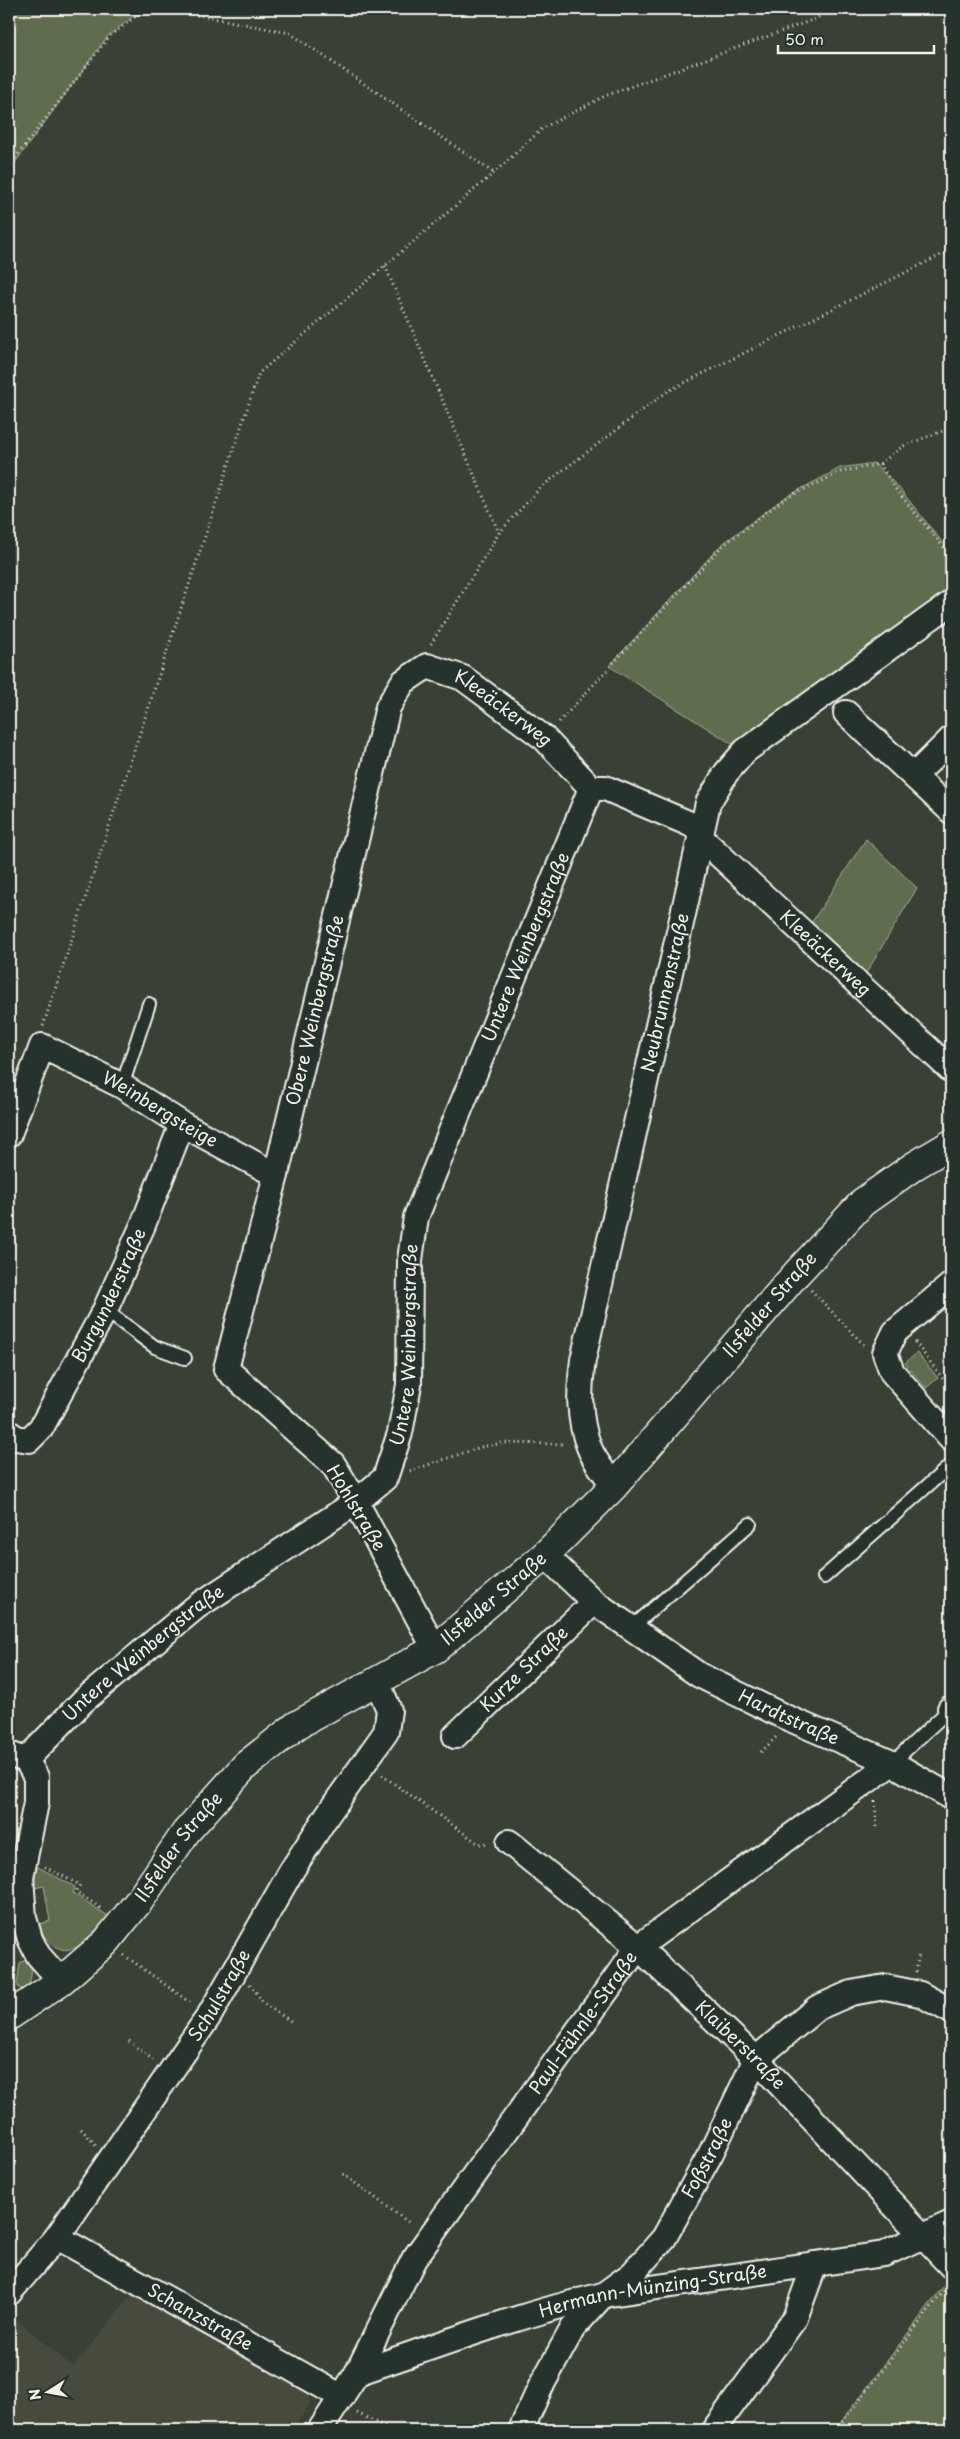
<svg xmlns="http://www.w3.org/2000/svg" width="960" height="2439" font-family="'Playpen Sans',sans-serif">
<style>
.built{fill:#464b3e}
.green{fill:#5f6c4d;stroke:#aaae9a}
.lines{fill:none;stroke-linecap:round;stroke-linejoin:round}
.service-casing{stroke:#f4f1e8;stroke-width:16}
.minor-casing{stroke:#f4f1e8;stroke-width:28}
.secondary-casing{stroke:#f4f1e8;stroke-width:31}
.path{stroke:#f4f1e8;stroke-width:3;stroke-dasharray:1 4;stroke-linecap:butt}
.service{stroke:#26332d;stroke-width:12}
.minor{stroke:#26332d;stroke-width:24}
.secondary{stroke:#26332d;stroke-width:28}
.labels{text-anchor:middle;stroke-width:5;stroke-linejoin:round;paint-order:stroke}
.street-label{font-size:18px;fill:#f4f1e8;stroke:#26332d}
</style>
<rect width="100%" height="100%" fill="#394137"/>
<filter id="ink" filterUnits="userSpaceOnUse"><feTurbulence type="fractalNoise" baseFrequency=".02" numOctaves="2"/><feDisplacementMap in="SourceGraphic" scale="10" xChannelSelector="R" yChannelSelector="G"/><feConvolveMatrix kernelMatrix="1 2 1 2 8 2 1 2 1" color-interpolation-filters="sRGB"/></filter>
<g filter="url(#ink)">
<!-- built -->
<path class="built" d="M 135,2290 L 301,2385 L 308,2392 L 310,2403 L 293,2430 L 9,2430 L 9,2313 L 73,2367 Z"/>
<!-- green -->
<g class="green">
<path d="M 9,9 L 143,9 L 108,36 L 9,171 Z"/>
<path d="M 874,463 L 899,488 L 951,553 L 951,600 L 737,747 L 609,666 L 721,545 L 784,498 L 840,468 Z"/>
<path d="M 866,839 L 917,888 L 865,975 L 810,925 Z"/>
<path d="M 917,1353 L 938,1378 L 926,1388 L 905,1363 Z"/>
<path d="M 36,1866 L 75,1887 L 73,1893 L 108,1916 C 99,1926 89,1940 77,1947 C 59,1956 43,1940 39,1924 L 50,1921 L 44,1886 L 34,1888 Z"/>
<path d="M 29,1958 C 33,1970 32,1981 25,1991 L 19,1988 L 17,1984 L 20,1963 Z"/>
<path d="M 951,2276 L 951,2430 L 835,2430 Z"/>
</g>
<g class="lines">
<defs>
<g id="service">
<path d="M 122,1086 L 149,1004"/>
<path d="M 105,1310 L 155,1347 L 185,1358"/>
<path d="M 824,1577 L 951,1465"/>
<path d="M 630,1629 L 750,1524"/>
<path d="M 892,1763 L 950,1709"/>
</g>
<g id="minor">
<path d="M 846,713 L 951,811"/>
<path d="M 914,776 L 951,739"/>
<path id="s1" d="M 700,837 L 951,1070"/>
<path id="s2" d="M 9,1134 L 42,1046 L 122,1086 L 182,1124 L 276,1175"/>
<path d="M 951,1285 L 895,1332 L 885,1353 L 892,1372 L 951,1439"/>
<path id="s3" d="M 9,1433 L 16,1438 L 29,1440 L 41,1428 L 105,1310 L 143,1225 L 182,1124"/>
<path id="s4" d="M 614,1486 C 606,1474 594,1461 589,1447 C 578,1418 579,1390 583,1360 L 708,803 L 726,773 L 745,751 L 951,603"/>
<path id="s5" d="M 545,1555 L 594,1602 L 699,1675 L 783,1716 L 892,1763 L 951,1797"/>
<path id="s6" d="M 435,1649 L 356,1502 L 333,1464 L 226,1369 L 276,1175 L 388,707 L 403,682 L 427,666 L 463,678 L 544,738 L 591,788 L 605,788 L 702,829"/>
<path d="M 950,1709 L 951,1708"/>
<path id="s7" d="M 455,1736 L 594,1602"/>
<path d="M 9,1754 L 26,1760 L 36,1777 L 36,1803 L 21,1877 L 24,1918 L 30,1939 L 38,1955 L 61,1981"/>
<path id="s8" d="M 26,1760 L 83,1701 L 196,1607 L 356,1502 L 385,1478 L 400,1433 L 409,1385 L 410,1260 L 416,1217 L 591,788"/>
<path id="s9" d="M 509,1842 L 638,1947 L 756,2059 L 951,2266"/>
<path id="s10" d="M 57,2237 L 342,2397"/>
<path id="s11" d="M 9,2293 L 57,2237 L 209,2016 L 292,1870 L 328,1814 L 386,1732 L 389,1710 L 377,1681"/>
<path id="s12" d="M 357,2373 C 438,2345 519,2315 603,2295 L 884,2254 L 951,2223"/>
<path id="s13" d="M 320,2430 L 357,2373 L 414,2259 L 638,1947 L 892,1763"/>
<path id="s14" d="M 521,2430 L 541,2386 L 573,2328 L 603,2295 L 632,2274 L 664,2238 L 711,2153 L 756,2059 L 817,2008 L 851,1993 L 885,1987 L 920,1994 L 951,2011"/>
<path d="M 714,2430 L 795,2318 L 815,2264"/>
</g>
<g id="secondary">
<path id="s15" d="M 9,2016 L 61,1981 L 106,1942 L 139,1901 L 186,1832 L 245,1766 L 297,1725 L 435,1649 L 545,1555 L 614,1486 L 796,1274 L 863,1202 L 914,1166 L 951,1144"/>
</g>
</defs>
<!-- service casing -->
<use href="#service" class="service-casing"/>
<!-- minor casing -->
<use href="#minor" class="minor-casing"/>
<!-- secondary casing -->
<use href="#secondary" class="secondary-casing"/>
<!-- path -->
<g class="path">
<path d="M 167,9 L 290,33 L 494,173"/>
<path d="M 9,166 L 109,37 L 145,9"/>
<path d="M 385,266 L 499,533"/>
<path d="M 880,464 L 903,446 L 951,428"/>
<path d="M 431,644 L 499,533 L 541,487 L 668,391 L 951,250"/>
<path d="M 559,722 L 721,547 L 784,499 L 841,472 L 880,464 L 897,491 L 951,556"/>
<path d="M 43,1026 L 259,373 L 494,173 L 543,128 L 605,96 L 815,19 L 833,9"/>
<path d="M 811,1290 L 864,1345"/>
<path d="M 915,1342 L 946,1383"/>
<path d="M 410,1471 L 481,1447 L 502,1443 L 564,1444"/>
<path d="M 761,1752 L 776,1737"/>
<path d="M 382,1775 L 479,1844 L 489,1843"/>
<path d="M 875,1801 L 877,1828"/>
<path d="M 45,1867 L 80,1885 L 76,1891 L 103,1910"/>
<path d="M 124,1955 L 192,2004"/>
<path d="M 916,1972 L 919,1953"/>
<path d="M 9,1982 L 13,1984"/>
<path d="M 13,1984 L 15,1960"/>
<path d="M 250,1984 L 264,2004 L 292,2022"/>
<path d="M 129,2041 L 153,2060"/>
<path d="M 81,2129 L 96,2145"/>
<path d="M 343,2174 L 408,2222"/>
<path d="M 357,2413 L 392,2430"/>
<path d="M 836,2430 L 947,2287"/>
</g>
<!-- service -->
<use href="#service" class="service"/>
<!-- minor -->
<use href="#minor" class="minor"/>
<!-- secondary -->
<use href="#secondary" class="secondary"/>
</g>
</g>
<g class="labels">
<!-- street labels -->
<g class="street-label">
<text dy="6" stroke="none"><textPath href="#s6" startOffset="1182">Kleeäckerweg</textPath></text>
<text dy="6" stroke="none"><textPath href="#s8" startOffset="1014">Untere Weinbergstraße</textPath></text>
<text dy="6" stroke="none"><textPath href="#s1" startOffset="171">Kleeäckerweg</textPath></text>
<text dy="6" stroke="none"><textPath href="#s4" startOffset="511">Neubrunnenstraße</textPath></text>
<text dy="6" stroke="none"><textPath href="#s6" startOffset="724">Obere Weinbergstraße</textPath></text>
<text dy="6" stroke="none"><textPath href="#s2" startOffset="228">Weinbergsteige</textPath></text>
<text dy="6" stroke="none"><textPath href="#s3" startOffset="188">Burgunderstraße</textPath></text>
<text dy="6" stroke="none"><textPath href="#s15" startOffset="1052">Ilsfelder Straße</textPath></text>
<text dy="6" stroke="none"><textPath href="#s8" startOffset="594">Untere Weinbergstraße</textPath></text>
<text transform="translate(356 1508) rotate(59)" y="6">Hohlstraße</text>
<text dy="6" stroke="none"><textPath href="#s15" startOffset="648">Ilsfelder Straße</textPath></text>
<text dy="6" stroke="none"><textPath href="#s8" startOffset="159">Untere Weinbergstraße</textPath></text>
<text dy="6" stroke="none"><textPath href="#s7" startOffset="96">Kurze Straße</textPath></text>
<text dy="6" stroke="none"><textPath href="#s5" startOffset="295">Hardtstraße</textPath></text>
<text dy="6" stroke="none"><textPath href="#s15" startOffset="242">Ilsfelder Straße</textPath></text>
<text dy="6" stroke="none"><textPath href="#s11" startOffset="365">Schulstraße</textPath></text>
<text dy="6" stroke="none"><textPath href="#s13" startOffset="486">Paul-Fähnle-Straße</textPath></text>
<text dy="6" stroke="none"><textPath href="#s9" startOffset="308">Klaiberstraße</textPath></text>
<text dy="6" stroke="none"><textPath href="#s14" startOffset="334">Foßstraße</textPath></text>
<text dy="6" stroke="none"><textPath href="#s12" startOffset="308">Hermann-Münzing-Straße</textPath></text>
<text dy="6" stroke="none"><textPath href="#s10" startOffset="164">Schanzstraße</textPath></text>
</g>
</g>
<!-- margin -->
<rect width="960" height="2439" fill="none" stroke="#26332d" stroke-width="30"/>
<rect x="15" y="15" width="930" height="2409" fill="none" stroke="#f4f1e8" stroke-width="2" filter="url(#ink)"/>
<!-- north arrow -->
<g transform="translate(48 2392) rotate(259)" stroke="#26332d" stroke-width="4" paint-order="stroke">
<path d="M0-4L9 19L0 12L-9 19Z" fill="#f4f1e8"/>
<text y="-8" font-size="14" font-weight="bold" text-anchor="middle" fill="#f4f1e8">N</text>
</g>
<!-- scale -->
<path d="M778 45v8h156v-8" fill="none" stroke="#f4f1e8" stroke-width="2.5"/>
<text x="785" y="45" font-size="15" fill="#f4f1e8" stroke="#26332d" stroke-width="4" paint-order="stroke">50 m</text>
</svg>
